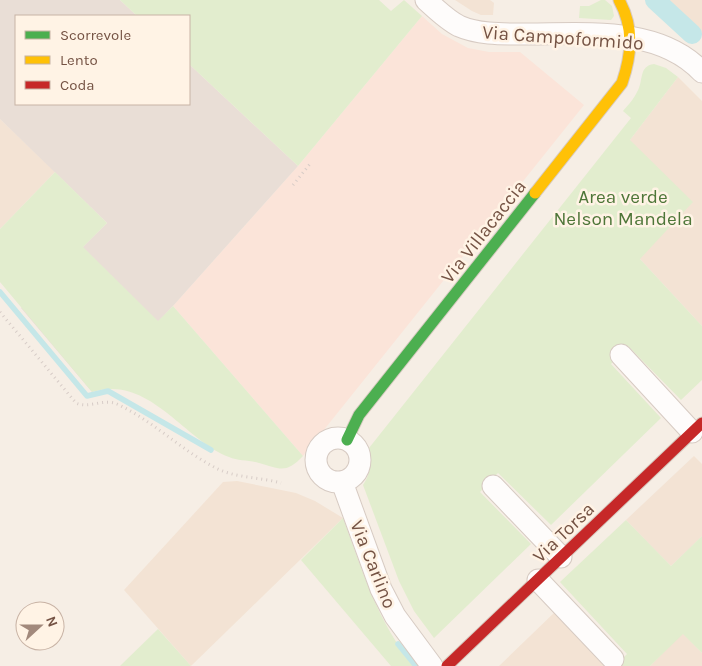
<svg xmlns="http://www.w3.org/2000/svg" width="702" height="666" font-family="Karla,sans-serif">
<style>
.residential{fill:#f3e3d4}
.commercial{fill:#fbe4d9}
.industrial{fill:#e9ded6}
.green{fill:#e2edce}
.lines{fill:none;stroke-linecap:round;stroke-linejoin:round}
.stream{stroke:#c5e7e8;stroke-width:5.5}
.canal{stroke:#c5e7e8;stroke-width:20}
.street-casing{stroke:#d7cbc3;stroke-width:23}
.fast-casing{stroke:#d7cbc1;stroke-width:13}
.slow-casing{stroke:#d7cbc1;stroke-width:13}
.jam-casing{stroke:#d7cbc1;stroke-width:13}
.path{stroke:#d7ccc7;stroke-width:3;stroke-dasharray:1 4;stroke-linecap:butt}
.street{stroke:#fefcfb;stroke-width:21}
.fast{stroke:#4caf50;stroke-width:11}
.slow{stroke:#ffc107;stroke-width:11}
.jam{stroke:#c62828;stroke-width:11}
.labels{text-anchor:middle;stroke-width:5;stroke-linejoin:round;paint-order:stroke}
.street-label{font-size:19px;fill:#755344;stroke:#fff3e5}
.park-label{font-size:19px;fill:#4e7638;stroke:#fff3e5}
</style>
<rect width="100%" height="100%" fill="#f6eee5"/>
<!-- residential -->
<g class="residential">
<path d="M 455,0 L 490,0 L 494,3 L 493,15 L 481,15 L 472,11 Z"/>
<path d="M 665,0 L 702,0 L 702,33 Z"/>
<path d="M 678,77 L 702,101 L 702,326 L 640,259 L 630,140 Z"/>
<path d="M 0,119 L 55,172 L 0,229 Z"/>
<path d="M 694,456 L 702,464 L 702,536 L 671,566 L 626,520 Z"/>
<path d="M 237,481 L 296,493 L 315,501 L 343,518 L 191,666 L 124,590 L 223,482 Z"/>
<path d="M 557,610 L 609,666 L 499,666 Z"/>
<path d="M 683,633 L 702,653 L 702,666 L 650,666 Z"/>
</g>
<!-- commercial -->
<path class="commercial" d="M 422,16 L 442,34 L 468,48 L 489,52 L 520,52 L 584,105 L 303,456 L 173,306 L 298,166 Z"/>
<!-- industrial -->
<path class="industrial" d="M 0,0 L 120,0 L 137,16 L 16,16 L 16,104 L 189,104 L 189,64 L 298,166 L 173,306 L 92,392 L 21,308 L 107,223 L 0,119 Z"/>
<!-- green -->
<g class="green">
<path d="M 120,0 L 379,0 L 391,11 L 404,0 L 422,16 L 298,166 L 189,64 L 189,16 L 137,16 Z"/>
<path d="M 601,0 L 605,0 L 612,6 L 614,16 L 611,20 L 579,18 L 580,6 L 589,6 Z"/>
<path d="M 654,64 L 666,68 L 678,77 L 630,140 L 693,202 L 640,259 L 702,326 L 702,380 L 681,400 L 628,346 L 611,364 L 661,418 L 551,525 L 498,473 L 480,492 L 531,544 L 434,638 L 414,611 L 399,581 L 363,485 C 371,473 371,462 369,448 L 631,118 L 623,111 C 628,105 634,99 637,92 C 644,81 638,66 654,64 Z"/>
<path d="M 55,172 L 107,223 L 83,247 L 158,321 L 173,306 L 303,456 C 286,474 280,469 259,463 C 249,460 238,461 229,457 C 183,439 149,374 92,392 L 0,282 L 0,229 Z"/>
<path d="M 343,518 C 362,569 378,624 414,666 L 391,666 L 301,560 Z"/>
<path d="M 626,520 L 671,566 L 702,536 L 702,653 L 683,634 L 650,666 L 615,666 L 627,654 L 560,582 Z"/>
<path d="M 158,629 L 191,666 L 120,666 Z"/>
</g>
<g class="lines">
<!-- stream -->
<g class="stream">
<path d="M 0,292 L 87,396 L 108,391 L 211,450"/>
<path d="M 398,644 L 416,666"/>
</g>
<!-- canal -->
<path class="canal" d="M 655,0 L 692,34"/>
<defs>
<g id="street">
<path d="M 426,0 C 436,9 447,20 459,26 C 477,34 500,34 519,34 C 579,35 657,24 702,72"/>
<path d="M 621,355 L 692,432"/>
<circle cx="338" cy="460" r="22"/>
<path d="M 342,482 L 381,589 L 395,616 L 432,666"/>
<path d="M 493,486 L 561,557"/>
<path d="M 538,580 L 613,659"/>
</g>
<path id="fast" d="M 347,440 L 359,415 L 535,193"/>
<path id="slow" d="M 535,193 L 622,83 C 632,54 634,27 619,0"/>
<path id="jam" d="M 447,666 L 702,423"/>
</defs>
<!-- street casing -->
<use href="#street" class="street-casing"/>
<!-- fast casing -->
<use href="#fast" class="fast-casing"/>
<!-- slow casing -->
<use href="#slow" class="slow-casing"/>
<!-- jam casing -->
<use href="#jam" class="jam-casing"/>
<!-- path -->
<g class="path">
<path d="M 293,185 L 310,164"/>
<path d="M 0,312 L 76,403 C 89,409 104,398 117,404 C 153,421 180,449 214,467 C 233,478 260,477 281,483"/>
</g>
<!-- street -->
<use href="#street" class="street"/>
<!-- fast -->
<use href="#fast" class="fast"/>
<!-- slow -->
<use href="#slow" class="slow"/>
<!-- jam -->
<use href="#jam" class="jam"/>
</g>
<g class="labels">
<!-- street labels -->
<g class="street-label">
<text transform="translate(563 37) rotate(4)" y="7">Via Campoformido</text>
<text transform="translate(483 231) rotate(-52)" y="7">Via Villacaccia</text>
<text transform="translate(563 532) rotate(-44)" y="7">Via Torsa</text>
<text transform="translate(374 564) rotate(68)" y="7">Via Carlino</text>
</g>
<!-- park labels -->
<g class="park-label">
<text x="623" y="203">Area verde<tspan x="623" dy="22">Nelson Mandela</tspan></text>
</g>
</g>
<!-- legend -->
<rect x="15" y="15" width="175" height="90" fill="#fff3e5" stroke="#c8b3a5"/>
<rect x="25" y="31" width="25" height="8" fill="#4caf50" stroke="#c8b3a5"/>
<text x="60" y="40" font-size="15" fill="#755344">Scorrevole</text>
<rect x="25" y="56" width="25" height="8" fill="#ffc107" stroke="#c8b3a5"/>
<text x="60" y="65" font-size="15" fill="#755344">Lento</text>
<rect x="25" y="81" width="25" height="8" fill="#c62828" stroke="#c8b3a5"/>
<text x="60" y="90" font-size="15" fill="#755344">Coda</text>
<!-- north arrow -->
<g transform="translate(40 626) rotate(69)"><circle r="24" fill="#fff3e5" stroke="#c8b3a5"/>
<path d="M0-4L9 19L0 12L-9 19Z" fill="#a2897c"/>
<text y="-8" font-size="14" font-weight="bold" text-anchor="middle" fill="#755344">N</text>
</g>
</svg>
